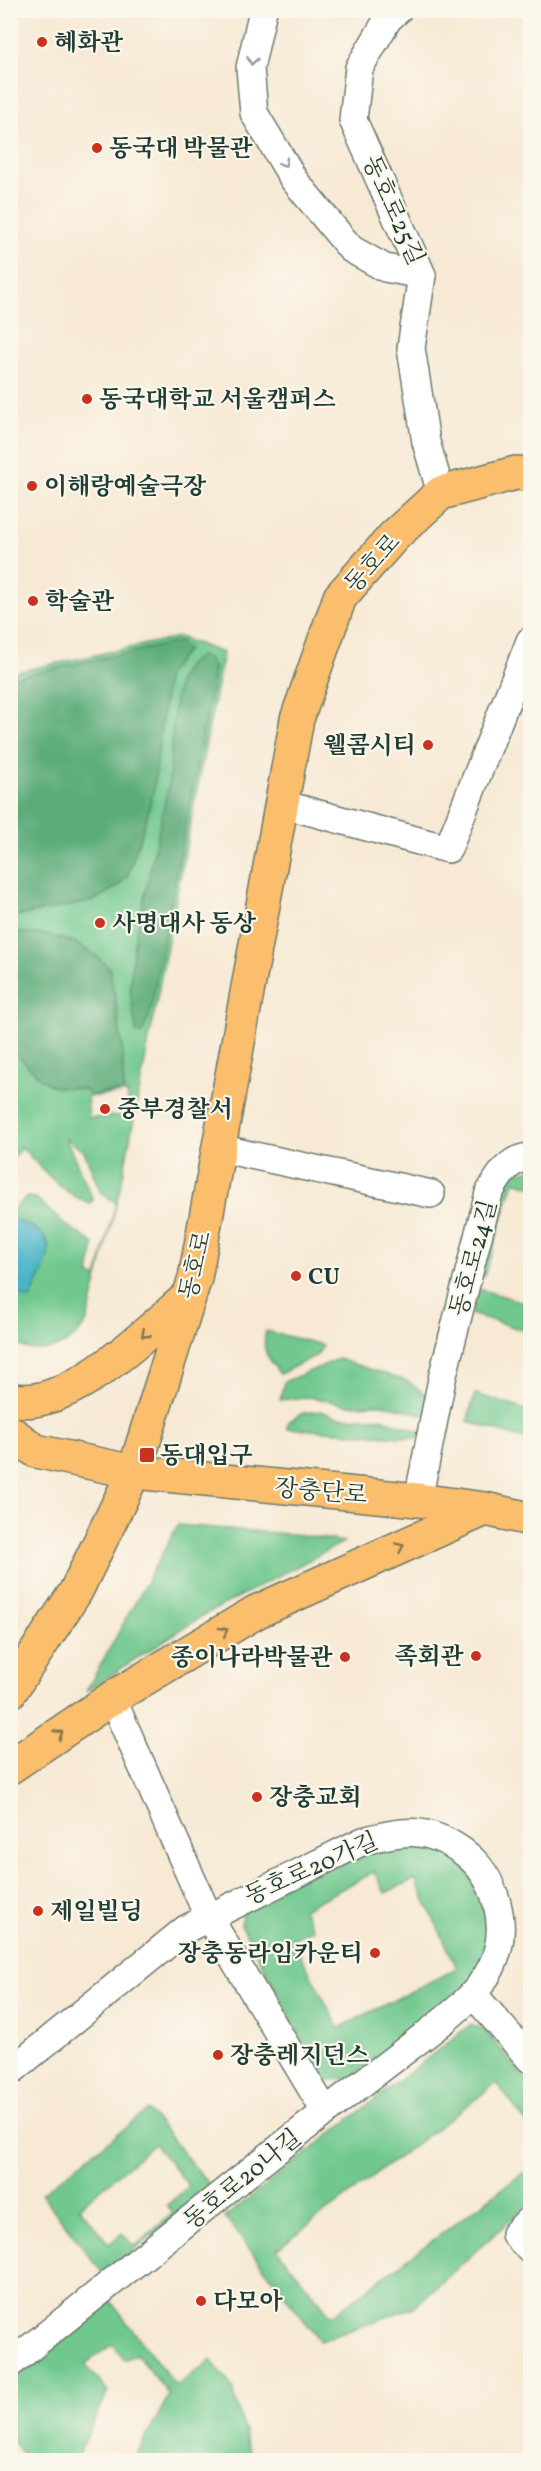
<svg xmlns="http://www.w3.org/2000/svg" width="541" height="2471" font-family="Vollkorn,'Noto Serif KR',serif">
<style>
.green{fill:#70c88e;stroke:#488261;stroke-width:1.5;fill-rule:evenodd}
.forest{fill:#5cac79;stroke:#3e7456;stroke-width:1.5}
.water{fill:#4bb5c8;stroke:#35797e;stroke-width:1.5}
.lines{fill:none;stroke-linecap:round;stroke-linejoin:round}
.minor-casing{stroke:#6b796c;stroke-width:30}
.primary-casing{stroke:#6b796c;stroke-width:36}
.minor{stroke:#fff;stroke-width:27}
.primary{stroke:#fabe6d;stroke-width:33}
.oneway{stroke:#8f9e9a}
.oneway2{stroke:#82774e}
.poi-dot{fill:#c8321e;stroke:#fbf7ec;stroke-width:2}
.labels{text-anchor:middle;stroke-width:4.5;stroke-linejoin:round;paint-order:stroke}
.poi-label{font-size:24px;font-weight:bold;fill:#1f3d34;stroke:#fbf7ec;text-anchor:start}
.street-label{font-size:24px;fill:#1f3d34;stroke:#fbf7ec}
</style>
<rect width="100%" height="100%" fill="#fbf7ec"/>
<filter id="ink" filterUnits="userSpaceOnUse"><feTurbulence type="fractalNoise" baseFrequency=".0167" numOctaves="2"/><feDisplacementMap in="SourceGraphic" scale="12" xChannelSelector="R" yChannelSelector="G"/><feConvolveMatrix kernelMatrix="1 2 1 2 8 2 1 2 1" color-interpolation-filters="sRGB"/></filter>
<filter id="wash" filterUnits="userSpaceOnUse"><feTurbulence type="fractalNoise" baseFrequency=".008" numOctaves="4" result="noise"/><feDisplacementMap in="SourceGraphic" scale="24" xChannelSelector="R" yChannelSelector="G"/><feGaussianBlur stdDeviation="1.35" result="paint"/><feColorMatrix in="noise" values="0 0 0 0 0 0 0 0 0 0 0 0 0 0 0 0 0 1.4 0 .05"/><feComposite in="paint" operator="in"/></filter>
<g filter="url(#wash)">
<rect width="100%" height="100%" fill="#f7e9d4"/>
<!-- green -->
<g class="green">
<path d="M 179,637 L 223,653 L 122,1181 L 87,1321 C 69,1350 40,1358 11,1342 L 11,1211 L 27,1197 L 36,1198 L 62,1222 L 94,1244 L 89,1275 L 97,1278 L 116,1203 L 101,1193 L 84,1151 L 66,1139 L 91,1195 L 93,1200 L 90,1203 C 62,1195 40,1166 20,1146 L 17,1154 L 11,1158 L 10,1048 L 50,1085 L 86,1090 L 124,1090 L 122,1046 L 115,994 L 98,957 L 74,942 L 47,935 L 11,932 L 11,917 L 93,901 L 154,788 L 167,675 L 188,649 L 178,642 L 11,678 L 11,673 ZM 200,656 L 209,659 L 213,666 L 213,680 L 150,1013 L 142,1033 L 130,989 L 134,944 L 169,783 L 175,700 L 179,680 L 188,665 ZM 127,1093 L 129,1115 L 89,1118 L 87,1097 Z"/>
<path d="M 530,1170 L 530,1186 L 514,1181 L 484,1277 L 474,1274 L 496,1190 L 514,1172 Z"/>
<path d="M 479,1289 L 530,1304 L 530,1332 L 471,1314 Z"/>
<path d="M 266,1331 L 323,1345 L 317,1355 L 280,1374 C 268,1357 261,1352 266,1331 Z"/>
<path d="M 338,1359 L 407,1381 L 428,1396 L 425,1415 L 382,1404 L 348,1405 L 310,1397 L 280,1400 L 284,1382 Z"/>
<path d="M 475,1394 L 530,1411 L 530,1441 L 467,1421 Z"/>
<path d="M 320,1411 L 338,1417 L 380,1418 L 422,1432 L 420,1438 L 413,1438 L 287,1428 L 288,1422 L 303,1413 Z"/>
<path d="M 178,1525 L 301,1535 L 344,1542 L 202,1616 L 86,1691 Z"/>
<path d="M 422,1832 L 489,1881 L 491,1968 L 349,2079 L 323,2080 L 241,1924 L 245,1898 ZM 374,1872 L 385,1893 L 415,1879 L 457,1968 L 339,2028 L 292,1939 L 313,1929 L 303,1909 Z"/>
<path d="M 470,2025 L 484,2029 L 530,2085 L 530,2128 L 497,2083 L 277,2249 L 331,2316 L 530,2168 L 530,2202 L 414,2307 L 320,2341 L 225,2217 Z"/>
<path d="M 148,2110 L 212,2188 L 104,2275 L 41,2194 ZM 154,2144 L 189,2186 L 167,2205 L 173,2213 L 134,2247 L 122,2233 L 109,2244 L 79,2207 Z"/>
<path d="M 108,2298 L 176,2386 L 211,2360 L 233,2388 L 252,2460 L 134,2460 L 169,2395 L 137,2354 L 124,2360 L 113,2344 L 85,2364 L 108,2391 L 80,2451 L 80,2460 L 28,2460 L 11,2439 L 10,2374 Z"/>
</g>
<!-- forest -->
<g class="forest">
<path d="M 178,642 L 188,649 L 167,675 L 154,788 L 148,813 L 128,875 L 117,887 L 93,901 L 11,917 L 11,678 Z"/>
<path d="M 200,656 L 209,659 L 213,666 L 213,680 L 150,1013 L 142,1033 L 136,1032 L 130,989 L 134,944 L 169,783 L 175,700 L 179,680 L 188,665 Z"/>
<path d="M 11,932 L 47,935 L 74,942 L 98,957 L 110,969 L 122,1046 L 124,1091 L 90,1095 C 80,1081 63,1092 50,1085 C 37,1078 22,1058 11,1048 Z"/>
</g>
<!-- water -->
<path class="water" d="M 11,1219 C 68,1236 48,1257 30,1299 L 11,1293 Z"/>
</g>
<g filter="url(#ink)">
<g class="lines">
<defs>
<g id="minor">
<path d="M 263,10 L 250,68 L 254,113 L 294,180 L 351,249 L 385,268 L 422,275"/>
<path d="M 398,10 L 388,19 L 359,68 L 353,120 L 422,275 L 411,348 L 426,442 L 441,493"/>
<path d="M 282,804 L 448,849 L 530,641"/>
<path d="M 218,1148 L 431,1194"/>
<path d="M 418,1500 L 442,1379 L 489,1193 C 499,1176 509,1158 530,1157"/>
<path d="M 112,1698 L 208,1916 L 325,2111"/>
<path d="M 473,1994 L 530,2059"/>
<path d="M 10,2072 L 186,1929 L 363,1841 C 402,1830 427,1826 462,1851 C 497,1876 511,1928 491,1968 C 474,2001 439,2024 411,2046 C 382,2068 353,2090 325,2112 C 219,2195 115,2280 10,2364"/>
<path d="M 530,2219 L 515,2234 L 530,2250"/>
</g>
<g id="primary">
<path d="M 10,1399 C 67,1414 149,1330 189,1296"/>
<path d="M 10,1432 L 36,1451 L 134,1472 L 418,1500 L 485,1509 L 530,1519"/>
<path d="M 10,1692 L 76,1591 L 134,1472 L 195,1278 L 297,719 L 340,597 L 394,536 L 441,493 L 516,473 L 530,474"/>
<path d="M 10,1767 L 112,1698 L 256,1612 L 485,1509"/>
</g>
</defs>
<!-- minor casing -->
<use href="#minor" class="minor-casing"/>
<!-- primary casing -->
<use href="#primary" class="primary-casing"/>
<!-- minor -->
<use href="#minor" class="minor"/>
<!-- primary -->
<use href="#primary" class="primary"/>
</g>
<!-- one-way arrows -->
<defs><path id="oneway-chevron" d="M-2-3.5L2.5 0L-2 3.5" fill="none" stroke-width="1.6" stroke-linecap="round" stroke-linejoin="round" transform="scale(1.5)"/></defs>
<g class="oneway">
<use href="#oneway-chevron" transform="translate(252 61) rotate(100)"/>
<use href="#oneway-chevron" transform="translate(284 163) rotate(59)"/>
</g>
<g class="oneway2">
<use href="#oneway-chevron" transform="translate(145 1334) rotate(139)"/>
<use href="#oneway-chevron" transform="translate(400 1547) rotate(-24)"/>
<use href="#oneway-chevron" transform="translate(224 1631) rotate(-31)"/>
<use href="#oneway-chevron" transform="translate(59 1734) rotate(-34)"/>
</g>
</g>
<!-- markers -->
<g class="poi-dot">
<circle cx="42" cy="42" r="6"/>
<circle cx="97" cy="148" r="6"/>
<circle cx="87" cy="399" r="6"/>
<circle cx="32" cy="486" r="6"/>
<circle cx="33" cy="601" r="6"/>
<circle cx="428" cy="745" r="6"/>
<circle cx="100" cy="923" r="6"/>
<circle cx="105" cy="1109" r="6"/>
<circle cx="296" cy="1276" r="6"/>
<rect x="139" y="1447" width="16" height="16" rx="3"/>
<circle cx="476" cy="1656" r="6"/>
<circle cx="345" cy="1657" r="6"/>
<circle cx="257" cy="1797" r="6"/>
<circle cx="38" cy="1911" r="6"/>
<circle cx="375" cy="1953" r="6"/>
<circle cx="218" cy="2055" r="6"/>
<circle cx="201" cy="2301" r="6"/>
</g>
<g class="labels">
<!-- poi labels -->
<g class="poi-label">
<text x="54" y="50">혜화관</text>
<text x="109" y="156">동국대 박물관</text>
<text x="99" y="407">동국대학교 서울캠퍼스</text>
<text x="44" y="494">이해랑예술극장</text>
<text x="45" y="609">학술관</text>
<text x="416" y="753" text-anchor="end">웰콤시티</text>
<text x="112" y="931">사명대사 동상</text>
<text x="117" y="1117">중부경찰서</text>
<text x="308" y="1284">CU</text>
<text x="160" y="1463">동대입구</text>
<text x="464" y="1664" text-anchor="end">족회관</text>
<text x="333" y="1665" text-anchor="end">종이나라박물관</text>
<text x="269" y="1805">장충교회</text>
<text x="50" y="1919">제일빌딩</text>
<text x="363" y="1961" text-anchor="end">장충동라임카운티</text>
<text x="230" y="2063">장충레지던스</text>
<text x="213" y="2309">다모아</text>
</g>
<!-- street labels -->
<g class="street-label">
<text transform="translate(394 210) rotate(66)" y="8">동호로25길</text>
<text transform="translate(372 563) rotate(-48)" y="8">동호로</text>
<text transform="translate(473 1258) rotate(-75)" y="8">동호로24길</text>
<text transform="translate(195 1265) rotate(-77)" y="8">동호로</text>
<text transform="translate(321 1491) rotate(5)" y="8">장충단로</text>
<text transform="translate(311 1868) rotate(-24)" y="8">동호로20가길</text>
<text transform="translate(242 2179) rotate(-39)" y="8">동호로20나길</text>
</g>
</g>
<!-- margin -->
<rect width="541" height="2471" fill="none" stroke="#fbf7ec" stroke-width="36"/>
</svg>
